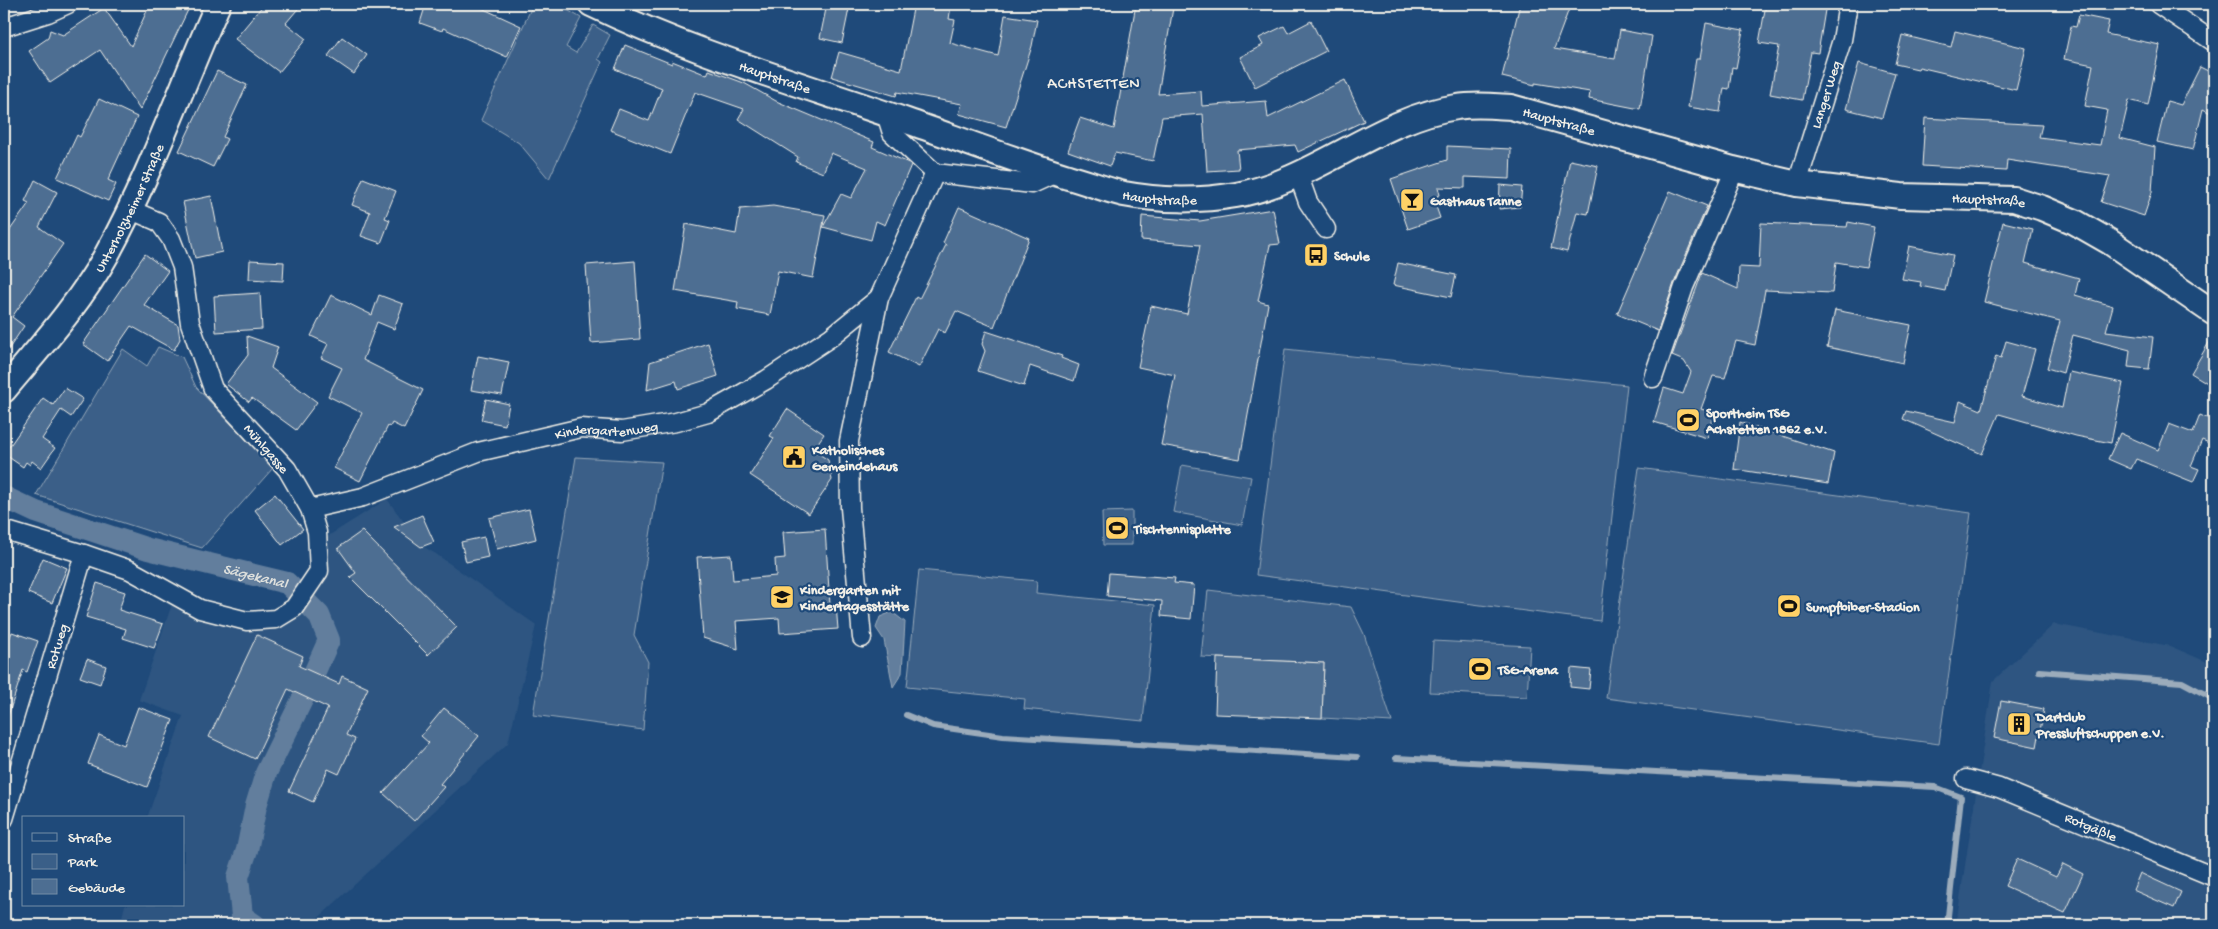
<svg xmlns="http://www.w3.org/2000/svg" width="2218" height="929" font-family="'Gochi Hand',sans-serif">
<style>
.built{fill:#2d5581}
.green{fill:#3a5f88;stroke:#97a8b8}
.water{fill:#627e9d;stroke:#9cacbb}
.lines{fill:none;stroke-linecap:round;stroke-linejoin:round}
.stream{stroke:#9cacbb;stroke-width:6}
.canal{stroke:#627e9d;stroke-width:22}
.building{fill:#4d6e92;stroke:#f4f1e8}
.street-casing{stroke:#f4f1e8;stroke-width:21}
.secondary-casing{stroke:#f4f1e8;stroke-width:28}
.street{stroke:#1f4a7a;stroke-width:18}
.secondary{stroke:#1f4a7a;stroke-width:24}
.labels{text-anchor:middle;stroke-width:4.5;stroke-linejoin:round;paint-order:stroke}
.street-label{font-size:14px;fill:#f4f1e8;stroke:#1f4a7a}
.poi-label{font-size:14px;font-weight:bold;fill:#f4f1e8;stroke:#1f4a7a;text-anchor:start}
.water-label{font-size:15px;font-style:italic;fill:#dee0dd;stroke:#1f4a7a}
.quarter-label{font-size:16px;letter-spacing:1px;fill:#f4f1e8;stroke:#1f4a7a}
</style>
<rect width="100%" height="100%" fill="#1f4a7a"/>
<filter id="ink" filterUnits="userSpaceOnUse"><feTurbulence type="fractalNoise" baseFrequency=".02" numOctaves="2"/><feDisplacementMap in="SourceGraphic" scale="10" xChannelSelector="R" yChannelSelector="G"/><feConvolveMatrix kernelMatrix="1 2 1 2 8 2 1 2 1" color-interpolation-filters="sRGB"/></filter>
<g filter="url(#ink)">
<!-- built -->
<g class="built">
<path d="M 387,499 L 404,522 L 412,540 L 436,554 L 536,625 L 508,743 L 311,925 L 120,925 L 125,905 L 184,905 L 184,818 L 147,818 L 183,716 L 139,700 L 172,604 L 224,625 L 263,629 L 291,621 L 315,594 L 328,570 L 325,538 Z"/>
<path d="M 2054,624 L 2170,646 L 2214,665 L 2214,925 L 1956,925 L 1993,681 Z"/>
</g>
<!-- green -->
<g class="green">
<path d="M 533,4 L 557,4 L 581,18 L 566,47 L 576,53 L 593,25 L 610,35 L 598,59 L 602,62 L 549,179 L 519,143 L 481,120 Z"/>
<path d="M 158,347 L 182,357 L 196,387 L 273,468 L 202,548 L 36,495 L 123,349 L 147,366 Z"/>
<path d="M 1285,349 L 1627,385 L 1600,621 L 1256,575 Z"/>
<path d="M 576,457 L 662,462 L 634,635 L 648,662 L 643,730 L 533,715 Z"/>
<path d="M 1182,465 L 1251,477 L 1242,525 L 1173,512 Z"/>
<path d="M 1639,468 L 1971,513 L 1939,744 L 1606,698 Z"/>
<path d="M 1132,511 L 1132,545 L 1103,545 L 1102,512 Z"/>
<path d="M 919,570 L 1037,581 L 1036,593 L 1155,605 L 1143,721 L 1024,709 L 1025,699 L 907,687 Z"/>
<path d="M 1208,590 L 1351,607 L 1364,634 L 1392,722 L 1322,718 L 1324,663 L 1201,657 Z"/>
<path d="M 1433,641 L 1530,646 L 1527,697 L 1430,692 Z"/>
</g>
<!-- water -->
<path class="water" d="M 892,612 L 905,622 L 902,673 L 893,687 L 884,640 L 876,628 L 880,617 Z"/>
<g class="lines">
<!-- stream -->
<g class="stream">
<path d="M 2039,671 L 2182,682 L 2214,699"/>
<path d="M 906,715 L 933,726 L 1003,736 L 1357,757"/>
<path d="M 1396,758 L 1935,787 L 1961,797 L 1947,925"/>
</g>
<!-- canal -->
<path class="canal" id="s1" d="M 4,497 L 36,512 L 148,549 L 287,583 L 319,615 L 329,640 L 302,700 L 266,773 L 256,806 L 247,850 L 238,877 L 242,916 L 255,925"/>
</g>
<!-- building -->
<g class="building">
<path d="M 150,4 L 173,4 L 188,10 L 140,110 L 100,50 L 50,83 L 29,51 L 48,38 L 50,30 L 63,35 L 104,8 L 131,46 Z"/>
<path d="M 264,4 L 302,4 L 286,23 L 306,39 L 279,72 L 235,39 Z"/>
<path d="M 426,4 L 473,4 L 521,26 L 507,57 L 443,28 L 442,31 L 420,23 Z"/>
<path d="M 827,4 L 850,4 L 842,43 L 820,38 Z"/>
<path d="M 914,4 L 951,6 L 949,19 L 955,20 L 950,43 L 998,56 L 1005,15 L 1037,20 L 1032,46 L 1006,127 L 959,114 L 962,104 L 897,92 L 896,96 L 832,77 L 839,52 L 901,70 Z"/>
<path d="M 1136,4 L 1173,8 L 1158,94 L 1201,91 L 1202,106 L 1266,101 L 1268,118 L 1345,80 L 1364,121 L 1298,152 L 1295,145 L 1237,150 L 1239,169 L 1207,171 L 1203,114 L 1162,117 L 1153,161 L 1115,153 L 1110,166 L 1068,151 L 1080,118 L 1114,129 Z"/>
<path d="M 1520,4 L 1566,4 L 1565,8 L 1569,9 L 1554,49 L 1615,59 L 1620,30 L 1652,36 L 1640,109 L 1589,99 L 1590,92 L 1535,83 L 1535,85 L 1502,77 Z"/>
<path d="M 1766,4 L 1826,4 L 1818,53 L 1811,52 L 1802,100 L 1770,94 L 1779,46 L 1759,43 Z"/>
<path d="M 2079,15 L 2109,21 L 2106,34 L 2160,45 L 2148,105 L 2129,100 L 2120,138 L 2155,147 L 2152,192 L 2144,216 L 2101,202 L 2110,176 L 2007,160 L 2006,171 L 1922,166 L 1925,118 L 2042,125 L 2039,137 L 2100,145 L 2107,110 L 2085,106 L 2093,65 L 2064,59 L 2071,26 L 2076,27 Z"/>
<path d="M 1311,21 L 1326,51 L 1255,87 L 1240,57 L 1263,45 L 1259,38 L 1284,26 L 1288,33 Z"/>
<path d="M 1706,23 L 1743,30 L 1736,68 L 1732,67 L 1729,89 L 1724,88 L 1720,112 L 1688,107 L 1696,59 L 1700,59 Z"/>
<path d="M 1955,31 L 2026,48 L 2016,90 L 1919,67 L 1918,69 L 1895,64 L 1902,35 L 1951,47 Z"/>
<path d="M 342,37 L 367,55 L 354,74 L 328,56 Z"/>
<path d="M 625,45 L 672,64 L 672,61 L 707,75 L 709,70 L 744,83 L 776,101 L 874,142 L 872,147 L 909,163 L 911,165 L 885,225 L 876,221 L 871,240 L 823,227 L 841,194 L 851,198 L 867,168 L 831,153 L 823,173 L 796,162 L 798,157 L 738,119 L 744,109 L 695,92 L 670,154 L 610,130 L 619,109 L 649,121 L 662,88 L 615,69 Z"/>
<path d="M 1859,63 L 1895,73 L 1882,118 L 1846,109 Z"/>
<path d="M 2200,67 L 2214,74 L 2214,115 L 2203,109 L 2193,150 L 2157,142 L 2167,101 L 2181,105 Z"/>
<path d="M 217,71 L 247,85 L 223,137 L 227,139 L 213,167 L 179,151 Z"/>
<path d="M 99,99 L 137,117 L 108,180 L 116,184 L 108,201 L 57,178 L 77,135 L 80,137 Z"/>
<path d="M 1447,146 L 1511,149 L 1510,179 L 1465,177 L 1465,188 L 1438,187 L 1440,195 L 1433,198 L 1440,218 L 1408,229 L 1391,179 L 1447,160 Z"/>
<path d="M 1570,160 L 1598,166 L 1588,214 L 1577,212 L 1567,252 L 1551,248 Z"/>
<path d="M 363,178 L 396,191 L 385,218 L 390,220 L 381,243 L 361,236 L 370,212 L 352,205 Z"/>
<path d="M 35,180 L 57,192 L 39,227 L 63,244 L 12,317 L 24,326 L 4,356 L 4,233 L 8,233 L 29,203 L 25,201 Z"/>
<path d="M 1500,185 L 1522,187 L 1520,207 L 1499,209 Z"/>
<path d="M 1670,191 L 1707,206 L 1674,283 L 1658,331 L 1617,314 Z"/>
<path d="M 211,196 L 222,252 L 195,258 L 183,202 Z"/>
<path d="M 773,206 L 825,215 L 813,278 L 778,271 L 770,315 L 737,309 L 738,302 L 675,291 L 686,224 L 736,234 L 740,209 Z"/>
<path d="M 959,207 L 1029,238 L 994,327 L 956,311 L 945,333 L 938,329 L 919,367 L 889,352 L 916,297 L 919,299 L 946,245 L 943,243 Z"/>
<path d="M 1273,209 L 1280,244 L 1270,245 L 1258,301 L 1268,304 L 1240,459 L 1161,445 L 1175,375 L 1138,367 L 1151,306 L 1187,314 L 1200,245 L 1141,240 L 1142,216 L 1200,221 Z"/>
<path d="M 1848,222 L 1874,227 L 1866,267 L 1836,262 L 1832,293 L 1765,290 L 1755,345 L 1736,341 L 1725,378 L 1713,376 L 1701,409 L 1715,413 L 1707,438 L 1654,422 L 1664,388 L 1683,394 L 1691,372 L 1684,361 L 1672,356 L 1702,273 L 1738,289 L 1739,267 L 1759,268 L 1761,223 L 1847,227 Z"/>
<path d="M 2003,222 L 2033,229 L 2025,263 L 2079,278 L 2075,295 L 2113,306 L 2106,331 L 2153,337 L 2149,369 L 2128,367 L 2130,350 L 2073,335 L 2063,373 L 2047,368 L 2060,321 L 1984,302 Z"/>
<path d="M 1909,246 L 1953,255 L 1945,291 L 1920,286 L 1921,282 L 1902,279 Z"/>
<path d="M 145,254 L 168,271 L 144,305 L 178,325 L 180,339 L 174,350 L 131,326 L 107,361 L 83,344 Z"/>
<path d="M 250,260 L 284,262 L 283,281 L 249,279 Z"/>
<path d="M 635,261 L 640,339 L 591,343 L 586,265 Z"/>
<path d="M 1398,263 L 1456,275 L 1451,297 L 1393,285 Z"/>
<path d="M 260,293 L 262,329 L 216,332 L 214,296 Z"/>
<path d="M 331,295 L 372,315 L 379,295 L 403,304 L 394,329 L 377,322 L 363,360 L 423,390 L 404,429 L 392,423 L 390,427 L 388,426 L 360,481 L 334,468 L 362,413 L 328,396 L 342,368 L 321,358 L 328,344 L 311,336 Z"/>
<path d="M 1835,310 L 1911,325 L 1903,363 L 1827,347 Z"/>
<path d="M 986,331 L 1062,356 L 1061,358 L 1079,365 L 1074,381 L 1030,366 L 1024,386 L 978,371 L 985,351 L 982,344 Z"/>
<path d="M 2214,334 L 2214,387 L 2191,373 Z"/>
<path d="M 247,336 L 278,347 L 271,368 L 317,402 L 296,430 L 252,398 L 249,402 L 226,384 L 248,355 Z"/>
<path d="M 2006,341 L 2035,349 L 2022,396 L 2062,408 L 2069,372 L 2123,383 L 2111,443 L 2076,436 L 1999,414 L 1982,454 L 1903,419 L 1906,411 L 1955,422 L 1960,401 L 1981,410 L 1996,356 L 2001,358 Z"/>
<path d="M 708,343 L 718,376 L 678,389 L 676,381 L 647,390 L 650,362 Z"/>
<path d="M 478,356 L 509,362 L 502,395 L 471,390 Z"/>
<path d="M 65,388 L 83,399 L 71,417 L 61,410 L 42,439 L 55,448 L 41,468 L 32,461 L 30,465 L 26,462 L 23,467 L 4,454 L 43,398 L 53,405 Z"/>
<path d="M 486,399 L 509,404 L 505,425 L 481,420 Z"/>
<path d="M 787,409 L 824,434 L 813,450 L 828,460 L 832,480 L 809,514 L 750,475 L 774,438 L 770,436 Z"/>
<path d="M 2200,415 L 2214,421 L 2214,431 L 2209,443 L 2202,440 L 2191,466 L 2199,469 L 2193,482 L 2136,459 L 2131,469 L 2108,459 L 2120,433 L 2158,450 L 2169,424 L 2193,433 Z"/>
<path d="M 1740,422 L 1834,453 L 1828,484 L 1734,469 Z"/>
<path d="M 275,494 L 303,529 L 282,545 L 255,510 Z"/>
<path d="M 529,509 L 536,539 L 497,549 L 489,518 Z"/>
<path d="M 422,515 L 434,542 L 421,547 L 394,527 Z"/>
<path d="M 825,529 L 830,605 L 836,605 L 838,629 L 780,633 L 779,618 L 736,621 L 738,649 L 703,638 L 697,557 L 731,555 L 733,580 L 776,576 L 775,559 L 785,558 L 783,532 Z"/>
<path d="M 362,531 L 457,627 L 428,655 L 350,577 L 356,573 L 338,548 Z"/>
<path d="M 484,537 L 488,557 L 466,562 L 461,542 Z"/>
<path d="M 43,558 L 67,568 L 52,603 L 28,593 Z"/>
<path d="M 1109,573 L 1175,578 L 1174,583 L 1194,585 L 1191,619 L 1161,616 L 1162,601 L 1107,596 Z"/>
<path d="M 97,583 L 125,592 L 119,610 L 163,624 L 154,648 L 123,638 L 126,629 L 86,617 Z"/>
<path d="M 12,632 L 38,641 L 27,672 L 23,670 L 7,719 L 4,719 L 4,651 Z"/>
<path d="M 257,635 L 303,656 L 299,666 L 339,684 L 342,676 L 368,688 L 346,735 L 355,739 L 339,774 L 328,769 L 313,802 L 289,791 L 328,708 L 288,689 L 255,759 L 209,737 Z"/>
<path d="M 1217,658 L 1324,663 L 1322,718 L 1215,714 Z"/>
<path d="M 87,659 L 106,666 L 100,684 L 80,677 Z"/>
<path d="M 1571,668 L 1591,670 L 1589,689 L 1570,687 Z"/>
<path d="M 2001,701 L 2044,709 L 2037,747 L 1994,738 Z"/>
<path d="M 138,707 L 173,720 L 147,787 L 88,764 L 99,735 L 124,745 Z"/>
<path d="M 444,708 L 479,736 L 440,784 L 444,787 L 414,821 L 383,793 L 429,743 L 421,736 Z"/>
<path d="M 2017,859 L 2056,877 L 2063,864 L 2083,874 L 2065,913 L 2005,886 Z"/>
<path d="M 2140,873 L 2181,892 L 2174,908 L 2133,890 Z"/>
</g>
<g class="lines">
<defs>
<g id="street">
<path d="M 2158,4 L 2214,42"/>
<path d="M 4,27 L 48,13 L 68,4"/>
<path d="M 886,114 L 892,133 L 935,173 L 1032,184 L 1056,173"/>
<path d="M 1298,174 L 1308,202 L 1326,229"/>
<path id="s2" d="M 1797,184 L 1842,40 L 1848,4"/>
<path d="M 1653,378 L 1684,287 L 1735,169"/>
<path id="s3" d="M 310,509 L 363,497 L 478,452 L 581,428 L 622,431 L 676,422 L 708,413 L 766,380 L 831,337 L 879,298"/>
<path d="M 4,530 L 84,554 L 4,819"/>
<path d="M 84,554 L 130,570 L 200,609 L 247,621 L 276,619 L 294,608 L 319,571 L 317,532 L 310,509 L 287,469 L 213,389 L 190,323 L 182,267 L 171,239 L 159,222 L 129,209"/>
<path d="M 862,638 L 850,508 L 849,441 L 879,298 L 935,173"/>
<path id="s4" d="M 1966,779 L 1999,788 L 2214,877"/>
</g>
<g id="secondary">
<path id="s5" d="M 591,4 C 692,53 801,84 907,121 C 961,140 1014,160 1068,177 C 1087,182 1106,190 1124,194 C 1160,201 1201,201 1236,195 C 1315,181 1378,118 1457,107 C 1475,104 1493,106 1511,107 L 1733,169 L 1797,184 L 1901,196 L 2014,199 L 2042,208 L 2075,222 L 2110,242 L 2214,313"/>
<path id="s6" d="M 4,390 C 40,347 80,303 107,254 C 151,174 181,87 218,4"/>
</g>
</defs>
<!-- street casing -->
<use href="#street" class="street-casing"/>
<!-- secondary casing -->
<use href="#secondary" class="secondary-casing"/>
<!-- street -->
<use href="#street" class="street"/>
<!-- secondary -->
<use href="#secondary" class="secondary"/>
</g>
</g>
<!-- icons -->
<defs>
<symbol id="bar-square" viewBox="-11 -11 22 22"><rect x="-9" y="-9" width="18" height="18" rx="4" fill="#ffd166" stroke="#1f4a7a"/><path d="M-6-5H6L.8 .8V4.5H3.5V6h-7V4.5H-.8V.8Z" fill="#111"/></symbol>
<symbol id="bus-square" viewBox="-11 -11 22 22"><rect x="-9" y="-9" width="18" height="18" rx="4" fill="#ffd166" stroke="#1f4a7a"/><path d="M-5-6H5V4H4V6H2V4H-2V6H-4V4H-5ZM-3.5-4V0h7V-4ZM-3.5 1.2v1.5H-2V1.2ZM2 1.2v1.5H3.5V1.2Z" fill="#111"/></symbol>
<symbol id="stadium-square" viewBox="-11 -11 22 22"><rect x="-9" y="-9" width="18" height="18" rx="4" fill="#ffd166" stroke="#1f4a7a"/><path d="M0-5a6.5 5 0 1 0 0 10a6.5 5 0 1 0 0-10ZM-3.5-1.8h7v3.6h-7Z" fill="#111"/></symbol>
<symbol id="civic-square" viewBox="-11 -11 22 22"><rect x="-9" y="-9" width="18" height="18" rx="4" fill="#ffd166" stroke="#1f4a7a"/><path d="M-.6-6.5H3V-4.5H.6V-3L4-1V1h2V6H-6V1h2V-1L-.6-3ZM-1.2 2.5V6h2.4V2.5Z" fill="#111"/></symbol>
<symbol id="school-square" viewBox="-11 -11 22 22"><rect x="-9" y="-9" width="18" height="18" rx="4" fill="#ffd166" stroke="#1f4a7a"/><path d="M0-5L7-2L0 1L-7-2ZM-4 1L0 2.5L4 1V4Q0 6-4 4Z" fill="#111"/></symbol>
<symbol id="building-square" viewBox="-11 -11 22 22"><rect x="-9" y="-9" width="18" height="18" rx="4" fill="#ffd166" stroke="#1f4a7a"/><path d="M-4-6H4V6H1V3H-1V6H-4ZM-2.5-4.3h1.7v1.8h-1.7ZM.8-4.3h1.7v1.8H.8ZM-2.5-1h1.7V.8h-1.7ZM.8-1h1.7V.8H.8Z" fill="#111"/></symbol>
</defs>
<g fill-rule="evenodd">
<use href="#bar-square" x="1398" y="186" width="28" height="28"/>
<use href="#bus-square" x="1302" y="241" width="28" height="28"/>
<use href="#stadium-square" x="1674" y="406" width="28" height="28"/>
<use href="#civic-square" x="780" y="443" width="28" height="28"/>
<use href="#stadium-square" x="1103" y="514" width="28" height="28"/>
<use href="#school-square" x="768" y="583" width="28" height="28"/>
<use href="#stadium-square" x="1775" y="592" width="28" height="28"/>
<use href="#stadium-square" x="1466" y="655" width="28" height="28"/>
<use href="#building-square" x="2005" y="710" width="28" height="28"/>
</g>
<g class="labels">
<!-- street labels -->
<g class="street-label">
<text dy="5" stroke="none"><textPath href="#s5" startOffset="198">Hauptstraße</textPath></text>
<text dy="5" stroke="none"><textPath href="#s2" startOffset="94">Langer Weg</textPath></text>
<text dy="5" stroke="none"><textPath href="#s5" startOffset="1022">Hauptstraße</textPath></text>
<text dy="5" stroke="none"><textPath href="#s5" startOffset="602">Hauptstraße</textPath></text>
<text dy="5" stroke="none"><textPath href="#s5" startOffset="1461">Hauptstraße</textPath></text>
<text dy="5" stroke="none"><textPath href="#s6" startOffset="222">Unterholzheimer Straße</textPath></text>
<text dy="5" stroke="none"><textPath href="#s3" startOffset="309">Kindergartenweg</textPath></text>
<text transform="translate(267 448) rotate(49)" y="5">Mühlgasse</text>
<text transform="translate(56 646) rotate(-73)" y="5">Rotweg</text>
<text dy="5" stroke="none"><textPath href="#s4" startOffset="134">Rotgäßle</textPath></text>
</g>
<!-- poi labels -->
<g class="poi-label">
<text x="1430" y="205">Gasthaus Tanne</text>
<text x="1334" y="260">Schule</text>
<text x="1706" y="417">Sportheim TSG<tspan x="1706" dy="16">Achstetten 1862 e.V.</tspan></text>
<text x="812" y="454">Katholisches<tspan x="812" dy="16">Gemeindehaus</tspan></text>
<text x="1134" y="533">Tischtennisplatte</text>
<text x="800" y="594">Kindergarten mit<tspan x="800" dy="16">Kindertagesstätte</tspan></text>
<text x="1806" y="611">Sumpfbiber-Stadion</text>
<text x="1498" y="674">TSG-Arena</text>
<text x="2036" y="721">Dartclub<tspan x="2036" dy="16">Pressluftschuppen e.V.</tspan></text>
</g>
<!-- water labels -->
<g class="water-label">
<text dy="5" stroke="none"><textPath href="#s1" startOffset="264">Sägekanal</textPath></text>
</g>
<!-- quarter labels -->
<g class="quarter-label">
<text x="1094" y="88">ACHSTETTEN</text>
</g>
</g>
<!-- margin -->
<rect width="2218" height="929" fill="none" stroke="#1f4a7a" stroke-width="20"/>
<rect x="10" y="10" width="2198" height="909" fill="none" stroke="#f4f1e8" stroke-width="2" filter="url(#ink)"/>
<!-- legend -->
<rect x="22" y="816" width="162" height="90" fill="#1f4a7a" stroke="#748da6"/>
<rect x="32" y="833" width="25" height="8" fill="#1f4a7a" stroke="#748da6"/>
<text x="68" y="842" font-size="15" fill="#f4f1e8">Straße</text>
<rect x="32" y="854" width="25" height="15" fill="#3a5f88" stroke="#748da6"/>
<text x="68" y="866" font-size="15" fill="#f4f1e8">Park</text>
<rect x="32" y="879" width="25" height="15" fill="#4d6e92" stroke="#748da6"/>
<text x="68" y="892" font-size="15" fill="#f4f1e8">Gebäude</text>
</svg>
